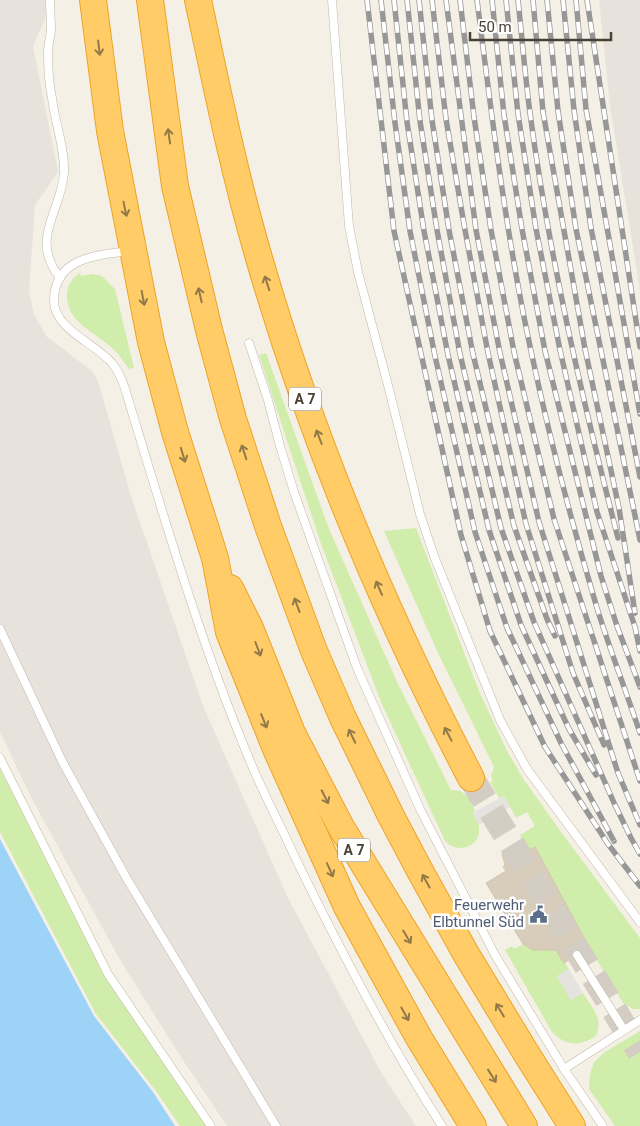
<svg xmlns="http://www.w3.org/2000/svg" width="640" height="1126" font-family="Roboto,sans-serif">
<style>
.industrial{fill:#e7e2db}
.green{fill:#d0edab}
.parking{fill:#e5e3df}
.water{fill:#9dd3f7}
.building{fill:#d8ccbb;stroke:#d3c4ad}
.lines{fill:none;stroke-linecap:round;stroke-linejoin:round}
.motorway-tunnel{stroke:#d3cdc3;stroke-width:26;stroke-dasharray:26 13;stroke-linecap:butt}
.service-casing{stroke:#c1b8a8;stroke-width:9}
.motorway-casing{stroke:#eda328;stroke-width:28}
.service{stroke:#fff;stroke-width:8}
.motorway{stroke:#ffcc67;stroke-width:26}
.rail-casing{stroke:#979797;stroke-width:5.5}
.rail{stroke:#fff;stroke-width:4;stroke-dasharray:11;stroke-linecap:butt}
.oneway{stroke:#927949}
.labels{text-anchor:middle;stroke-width:5;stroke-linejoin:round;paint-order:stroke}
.shield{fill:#fff;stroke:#807a72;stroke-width:1}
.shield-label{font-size:14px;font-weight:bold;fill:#494135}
.service-label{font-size:15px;fill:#4e5e75;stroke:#fff;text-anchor:end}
</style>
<rect width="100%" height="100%" fill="#f5f0e6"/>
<!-- industrial -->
<g class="industrial">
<path d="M 0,0 L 45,0 L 46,17 L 33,46 L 58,172 L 35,205 L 29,291 L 34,314 L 46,336 L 92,371 L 98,381 L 131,496 L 203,706 L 288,898 L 382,1074 L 416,1126 L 227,1126 L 177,1051 L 120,960 L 32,799 L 0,732 Z"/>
<path d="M 599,0 L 640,0 L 640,290 L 610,106 Z"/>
</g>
<!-- green -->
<g class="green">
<path d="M 80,273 L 81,276 L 92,274 L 102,276 L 115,289 L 134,368 L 129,369 C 124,362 119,354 112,348 C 95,332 66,322 67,295 C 67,285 72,278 80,273 Z"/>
<path d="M 266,353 L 329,529 L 398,684 L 451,790 L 461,791 L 465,795 L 467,794 L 475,811 L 473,813 C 475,818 479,823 479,828 C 481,848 457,854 445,841 L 381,702 L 320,541 L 259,355 Z"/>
<path d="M 416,528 L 479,691 L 506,749 L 524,780 L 564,836 L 640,938 L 640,1009 L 633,1009 L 623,1003 L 589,947 L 535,847 L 528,851 L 520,835 L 535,826 L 527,812 L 516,818 L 504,796 L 499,798 L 490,782 L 493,781 L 491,776 L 494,767 L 437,651 L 384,531 Z"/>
<path d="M 0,769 L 71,907 L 104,976 L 206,1126 L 180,1126 L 156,1091 L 96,1014 L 0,832 Z"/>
<path d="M 523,944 C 533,952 543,952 553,946 L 569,969 L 557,976 L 571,1000 L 583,993 C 592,1007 604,1020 596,1036 C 580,1047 565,1046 552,1032 L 505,950 L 512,946 L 514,949 Z"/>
<path d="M 640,1031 L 640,1126 L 615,1126 L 589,1089 L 590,1074 L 594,1062 L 605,1052 Z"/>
</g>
<!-- parking -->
<g class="parking">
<path d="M 504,796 L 510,807 L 479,825 L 472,813 Z"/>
<path d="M 569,969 L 583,993 L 571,1000 L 557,976 Z"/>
</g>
<!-- water -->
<path class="water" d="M 0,839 L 94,1016 L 153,1092 L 175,1126 L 0,1126 Z"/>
<!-- building -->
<path class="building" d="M 516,843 L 524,844 L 528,851 L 535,847 L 589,947 L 582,952 L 579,950 L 574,950 L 572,953 L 572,958 L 564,963 L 556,950 L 533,950 L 523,944 L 486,883 L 506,871 L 503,867 L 505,865 L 502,854 L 505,850 Z"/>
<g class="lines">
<!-- motorway-tunnel -->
<path class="motorway-tunnel" d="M 471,778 L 640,1052"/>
<defs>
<g id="service">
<path d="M 50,0 C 50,10 51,20 51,30 C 50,38 48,45 48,53 C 48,68 49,84 52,98 C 55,123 65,148 64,173 C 61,213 29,238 60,278"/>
<path d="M 332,0 L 349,226 L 358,272 L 389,389 L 420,514 L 434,556 L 500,720 L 527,769 L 640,922"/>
<path d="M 130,251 C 98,255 54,257 54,301 C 54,329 95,343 112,363 C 124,378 127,397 133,415 C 168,531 203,649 250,761 C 263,793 280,824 294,855 C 339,948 386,1039 442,1126"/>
<path d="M 249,343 L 268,400 L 280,446 L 294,492 L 357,668 L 420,809 L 495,955 L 564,1069 L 603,1126"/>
<path d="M 0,629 L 62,761 L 127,879 L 276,1126"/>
<path d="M 0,758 L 108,974 L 211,1126"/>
<path d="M 577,955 L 624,1030"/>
<path d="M 564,1069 L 640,1020"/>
</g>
<g id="motorway">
<path d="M 93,0 L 110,131 L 151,342 L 175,432 L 215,558 L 229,632 L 276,749 L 347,907 L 419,1038 L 473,1126"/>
<path d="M 150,0 L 175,186 L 209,330 L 233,419 L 268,526 L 314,651 L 343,718 L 391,816 L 419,869 L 466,954 L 526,1053 L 572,1126"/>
<path d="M 198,0 C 216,84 233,168 257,251 C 309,433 383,610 471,778"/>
<path d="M 230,588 L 250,628 L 292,733 L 341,827 L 524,1126"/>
</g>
</defs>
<!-- service casing -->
<use href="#service" class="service-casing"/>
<!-- motorway casing -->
<use href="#motorway" class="motorway-casing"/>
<!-- service -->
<use href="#service" class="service"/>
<!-- motorway -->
<use href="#motorway" class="motorway"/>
<defs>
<g id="rail">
<path d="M 367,0 L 394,231 L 461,535 L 490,631 L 545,747 L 608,844 L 640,886"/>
<path d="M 381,0 L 395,123 L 410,231 L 435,356 L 475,532 L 507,628 L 561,743 L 614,841"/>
<path d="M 394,0 L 407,122 L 424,231 L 448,355 L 489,530 L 521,625 L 569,729 L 596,775"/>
<path d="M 407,0 L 420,121 L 437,230 L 460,354 L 501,528 L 534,622 L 615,805 L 631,838 L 640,854"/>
<path d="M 419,0 L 432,120 L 449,230 L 473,354 L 514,526 L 547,619 L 555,636"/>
<path d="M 432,0 L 446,119 L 465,230 L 488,353 L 526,524 L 573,673 L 604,745"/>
<path d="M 446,0 L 476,230 L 500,353 L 539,522 L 618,773 L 640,825"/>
<path d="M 460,0 L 474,117 L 491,230 L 514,352 L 554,519 L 640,781"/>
<path d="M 477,0 C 492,118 506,235 531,351 C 549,436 572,524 597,608 C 610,650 626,691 640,733"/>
<path d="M 492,0 L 504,115 L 522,229 L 545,351 L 601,576 L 617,626 L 640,687"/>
<path d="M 506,0 L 518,114 L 536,229 L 560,350 L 597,512 L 635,627 L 640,651"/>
<path d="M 518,0 C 522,37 525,75 530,113 C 549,256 582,398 618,538"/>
<path d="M 533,0 L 543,112 L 585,349 L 619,508 L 635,613"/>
<path d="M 547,0 L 558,111 L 576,229 L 640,540"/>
<path d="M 563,0 L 574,110 L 591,228 L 640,477"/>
<path d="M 576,0 L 586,109 L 640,414"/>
<path d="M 587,0 L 640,347"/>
</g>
</defs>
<!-- rail casing -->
<use href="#rail" class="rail-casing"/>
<!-- rail -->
<use href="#rail" class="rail"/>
</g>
<!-- one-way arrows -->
<defs><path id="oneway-shaft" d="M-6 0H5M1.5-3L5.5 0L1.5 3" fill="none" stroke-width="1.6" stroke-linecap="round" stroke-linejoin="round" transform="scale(1.25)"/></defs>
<g class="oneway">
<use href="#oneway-shaft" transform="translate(99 48) rotate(83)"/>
<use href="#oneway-shaft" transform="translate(169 136) rotate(-98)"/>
<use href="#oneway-shaft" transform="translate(125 209) rotate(78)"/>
<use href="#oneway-shaft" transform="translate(267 283) rotate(-108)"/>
<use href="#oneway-shaft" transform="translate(200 295) rotate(-103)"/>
<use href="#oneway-shaft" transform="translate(143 298) rotate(79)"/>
<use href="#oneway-shaft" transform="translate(319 437) rotate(-111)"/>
<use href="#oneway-shaft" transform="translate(244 452) rotate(-108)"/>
<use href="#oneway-shaft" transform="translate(183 455) rotate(73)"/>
<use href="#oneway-shaft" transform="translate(379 588) rotate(-114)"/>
<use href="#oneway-shaft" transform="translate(297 605) rotate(-110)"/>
<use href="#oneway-shaft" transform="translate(258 649) rotate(69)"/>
<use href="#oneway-shaft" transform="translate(264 721) rotate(68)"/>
<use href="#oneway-shaft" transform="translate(448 734) rotate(-118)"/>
<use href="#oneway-shaft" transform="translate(352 736) rotate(-116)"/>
<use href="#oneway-shaft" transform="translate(325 797) rotate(63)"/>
<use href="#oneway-shaft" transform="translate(330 870) rotate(66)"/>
<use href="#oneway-shaft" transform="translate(426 881) rotate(-119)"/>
<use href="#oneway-shaft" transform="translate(407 937) rotate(59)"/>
<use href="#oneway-shaft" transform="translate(500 1010) rotate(-121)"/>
<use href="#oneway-shaft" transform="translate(405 1014) rotate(61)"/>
<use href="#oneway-shaft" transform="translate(492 1076) rotate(58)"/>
</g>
<!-- icons -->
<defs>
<symbol id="civic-bare" viewBox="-9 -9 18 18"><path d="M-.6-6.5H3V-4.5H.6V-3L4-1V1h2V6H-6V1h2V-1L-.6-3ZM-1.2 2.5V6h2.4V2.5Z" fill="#5c6f8a" stroke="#fff" stroke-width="2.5" paint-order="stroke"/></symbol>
</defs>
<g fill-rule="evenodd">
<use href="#civic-bare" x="526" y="902" width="25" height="25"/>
</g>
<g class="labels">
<!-- shield labels -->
<g class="shield">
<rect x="289" y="387.5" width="32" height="23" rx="4"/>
<rect x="338" y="838.5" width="32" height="23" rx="4"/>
</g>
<g class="shield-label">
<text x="305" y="404">A 7</text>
<text x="354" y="855">A 7</text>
</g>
<!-- service labels -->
<g class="service-label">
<text x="524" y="910">Feuerwehr<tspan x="524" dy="17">Elbtunnel Süd</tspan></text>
</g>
</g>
<!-- scale -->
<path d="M470 32v8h141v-8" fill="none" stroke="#494135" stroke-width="2.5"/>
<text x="478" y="32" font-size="15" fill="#494135" stroke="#ffffff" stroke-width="4" paint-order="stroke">50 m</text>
</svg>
